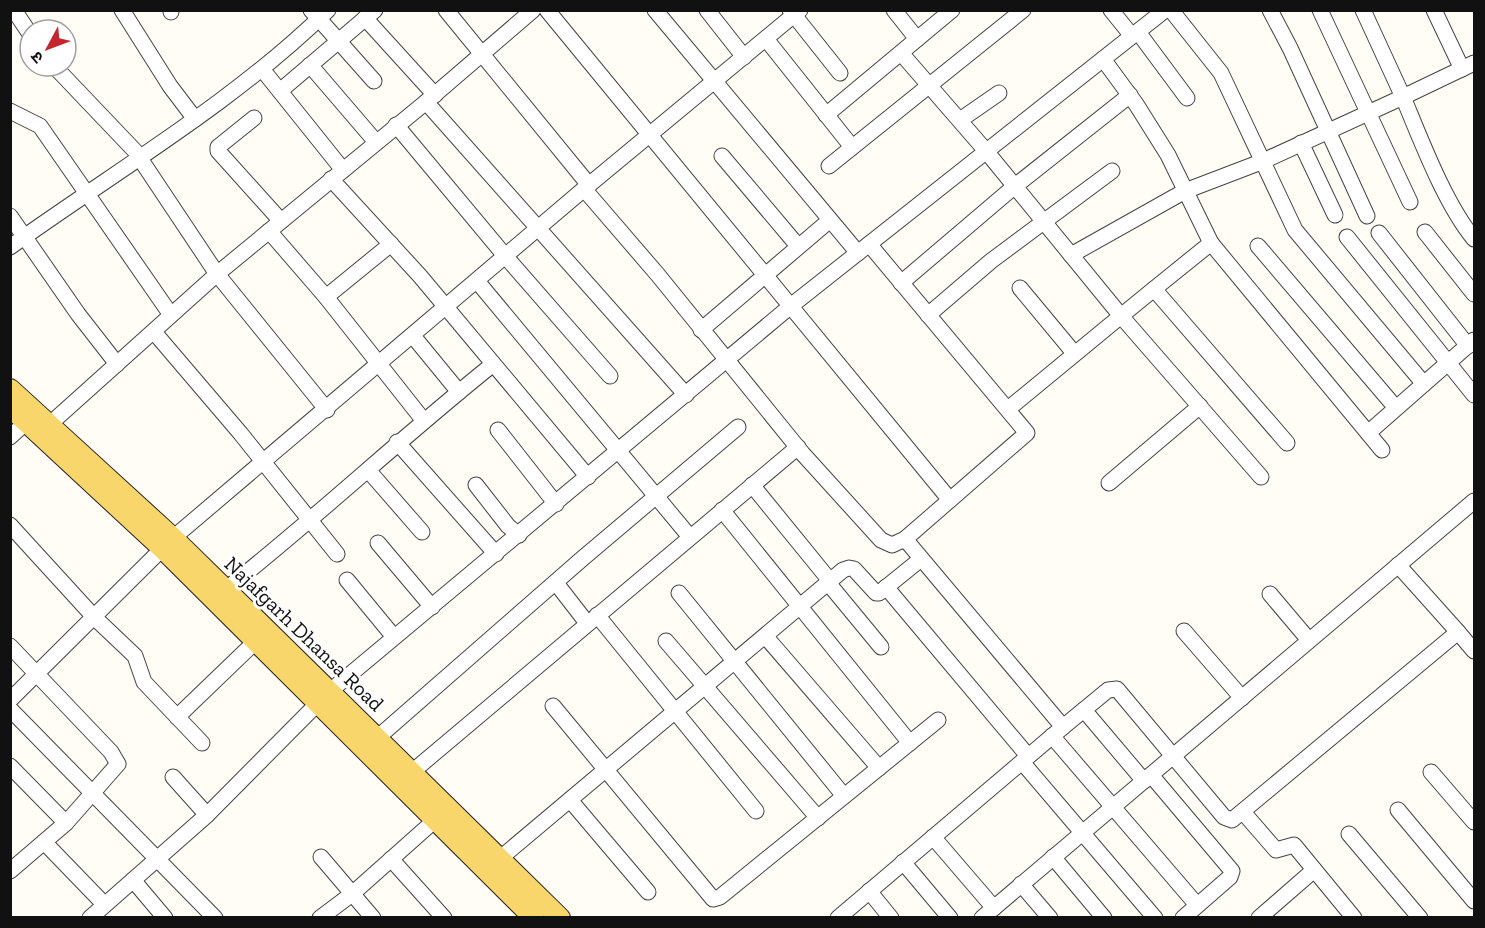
<svg xmlns="http://www.w3.org/2000/svg" width="1485" height="928" font-family="'Zilla Slab','Noto Sans Devanagari',serif">
<style>
.lines{fill:none;stroke-linecap:round;stroke-linejoin:round}
.minor-casing{stroke:#444;stroke-width:17}
.major-casing{stroke:#222;stroke-width:22}
.minor{stroke:#fff;stroke-width:15}
.major{stroke:#f9d66b;stroke-width:20}
.labels{text-anchor:middle;stroke-width:6;stroke-linejoin:round;paint-order:stroke}
.street-label{font-size:21px;fill:#111;stroke:#fff}
</style>
<rect width="100%" height="100%" fill="#fffdf5"/>
<g class="lines">
<defs>
<g id="minor">
<path d="M 14,10 L 30,34"/>
<path d="M 122,10 L 170,86 L 195,119"/>
<path d="M 171,10 L 171,12"/>
<path d="M 311,10 L 374,81"/>
<path d="M 446,10 L 589,185"/>
<path d="M 547,10 L 950,500"/>
<path d="M 655,10 L 858,253"/>
<path d="M 707,10 L 744,57"/>
<path d="M 790,10 L 840,73"/>
<path d="M 894,10 L 917,39"/>
<path d="M 1111,10 L 1132,36"/>
<path d="M 1171,10 L 1221,73 L 1295,230 L 1424,384"/>
<path d="M 1270,10 L 1290,48 L 1367,216"/>
<path d="M 1320,10 L 1410,202"/>
<path d="M 1363,10 L 1403,97 L 1474,63"/>
<path d="M 1434,10 L 1462,69"/>
<path d="M 365,18 L 435,95"/>
<path d="M 1138,32 L 1187,98"/>
<path d="M 766,39 L 852,147"/>
<path d="M 901,53 L 986,151 L 1121,316 L 1008,409"/>
<path d="M 1103,59 L 1136,104 L 1168,155 L 1211,243 L 1382,450"/>
<path d="M 310,65 L 376,142"/>
<path d="M 54,66 L 135,151 L 217,274 L 327,410"/>
<path d="M 262,69 L 343,170"/>
<path d="M 280,91 L 375,10"/>
<path d="M 426,102 L 686,395"/>
<path d="M 10,111 L 40,126 L 171,315"/>
<path d="M 826,115 L 952,10"/>
<path d="M 254,118 L 218,147 L 218,151 L 281,221"/>
<path d="M 960,120 L 999,93"/>
<path d="M 396,125 L 506,257 L 610,376"/>
<path d="M 1301,143 L 1335,215"/>
<path d="M 722,156 L 798,246"/>
<path d="M 829,166 L 1023,10"/>
<path d="M 331,179 L 420,276 L 588,477"/>
<path d="M 584,189 L 658,275 L 803,454 L 881,540 L 892,545 L 905,539"/>
<path d="M 10,216 L 78,314 L 117,364"/>
<path d="M 269,231 L 326,297 L 424,421"/>
<path d="M 1425,232 L 1474,294"/>
<path d="M 1379,233 L 1468,346"/>
<path d="M 1347,237 L 1474,395"/>
<path d="M 1211,243 L 1154,289 L 1287,443"/>
<path d="M 1258,246 L 1396,408"/>
<path d="M 10,247 C 117,170 233,103 328,10"/>
<path d="M 1071,255 L 1185,191 L 1261,162 L 1403,97 C 1421,140 1445,204 1474,239"/>
<path d="M 477,281 L 690,537"/>
<path d="M 901,283 L 1015,186 L 1130,95"/>
<path d="M 1020,288 L 1074,353"/>
<path d="M 1154,289 L 1121,316 L 1261,477"/>
<path d="M 326,297 L 391,244"/>
<path d="M 928,315 L 991,261 L 1112,171"/>
<path d="M 701,330 L 830,220"/>
<path d="M 154,332 L 241,434 L 337,554"/>
<path d="M 413,336 L 459,392"/>
<path d="M 50,424 L 217,274 L 426,102 L 533,10"/>
<path d="M 498,430 L 556,504"/>
<path d="M 1368,433 L 1474,340"/>
<path d="M 10,437 L 33,416"/>
<path d="M 397,442 L 496,554"/>
<path d="M 368,470 L 422,532"/>
<path d="M 1109,483 L 1200,406"/>
<path d="M 476,485 L 508,526 L 519,535"/>
<path d="M 752,485 L 831,582"/>
<path d="M 722,510 L 910,743"/>
<path d="M 10,525 L 95,618 L 135,656 L 144,682 L 202,743"/>
<path d="M 378,543 L 432,607"/>
<path d="M 1398,565 L 1458,632"/>
<path d="M 347,580 L 394,637"/>
<path d="M 556,583 L 587,623"/>
<path d="M 829,584 L 881,647"/>
<path d="M 886,587 L 1028,756"/>
<path d="M 225,590 C 316,518 401,438 492,365"/>
<path d="M 679,593 L 844,796"/>
<path d="M 1270,594 L 1308,639"/>
<path d="M 597,615 L 756,811"/>
<path d="M 1184,631 L 1242,698"/>
<path d="M 766,637 L 879,768"/>
<path d="M 666,641 L 818,818"/>
<path d="M 10,646 L 111,752 L 118,764 L 66,823 L 10,871"/>
<path d="M 10,700 L 173,538 L 584,189 L 800,10"/>
<path d="M 553,706 L 713,899 L 720,897 L 938,720"/>
<path d="M 10,709 L 215,918"/>
<path d="M 1084,710 L 1144,781"/>
<path d="M 177,717 L 255,642"/>
<path d="M 1063,727 L 1108,690 L 1117,689 L 1224,817 L 1232,820 L 1458,632 L 1474,651"/>
<path d="M 1052,736 L 1197,905"/>
<path d="M 376,739 L 583,558 L 738,427"/>
<path d="M 1022,762 L 1155,918"/>
<path d="M 10,766 L 66,823"/>
<path d="M 412,772 L 798,447"/>
<path d="M 1431,772 L 1474,822"/>
<path d="M 1151,775 L 1232,871 L 1230,877 L 1183,918"/>
<path d="M 173,777 L 207,815"/>
<path d="M 570,800 L 648,892"/>
<path d="M 1398,810 L 1474,901"/>
<path d="M 1243,812 L 1276,850 L 1294,845 L 1354,918"/>
<path d="M 1349,834 L 1420,918"/>
<path d="M 933,837 L 994,908"/>
<path d="M 44,842 L 104,904"/>
<path d="M 321,857 L 373,918"/>
<path d="M 1053,857 L 1104,918"/>
<path d="M 391,859 L 444,918"/>
<path d="M 903,862 L 950,918"/>
<path d="M 491,866 L 843,570 L 849,568 L 854,569 L 876,593 L 879,593 L 921,559"/>
<path d="M 133,880 L 165,918"/>
<path d="M 1021,884 L 1050,918"/>
<path d="M 869,891 L 891,918"/>
<path d="M 90,918 L 207,815 L 329,692 L 792,305 L 1165,10"/>
<path d="M 320,918 L 352,894 L 443,813"/>
<path d="M 838,918 L 1063,727 L 905,539 L 1027,433 L 869,244"/>
<path d="M 982,918 L 1474,501"/>
<path d="M 1259,918 L 1314,870"/>
</g>
<g id="major">
<path d="M 10,389 L 173,538 L 560,918"/>
<path d="M 10,407 L 163,549 L 534,918"/>
</g>
</defs>
<!-- minor casing -->
<use href="#minor" class="minor-casing"/>
<!-- major casing -->
<use href="#major" class="major-casing"/>
<!-- minor -->
<use href="#minor" class="minor"/>
<!-- major -->
<use href="#major" class="major"/>
</g>
<g class="labels">
<!-- street labels -->
<g class="street-label">
<text transform="translate(304 634) rotate(44)" y="7">Najafgarh Dhansa Road</text>
</g>
</g>
<!-- border -->
<rect width="1485" height="928" fill="none" stroke="#111111" stroke-width="24"/>
<!-- north arrow -->
<g transform="translate(48 48) rotate(229)"><circle r="28" fill="#ffffff" stroke="#a0a0a0" stroke-width="1.5"/>
<path d="M0-4.5L10 22L0 15L-10 22Z" fill="#c4262e"/>
<text y="-9" font-size="16" font-weight="bold" text-anchor="middle" fill="#111111">उ</text>
</g>
</svg>
